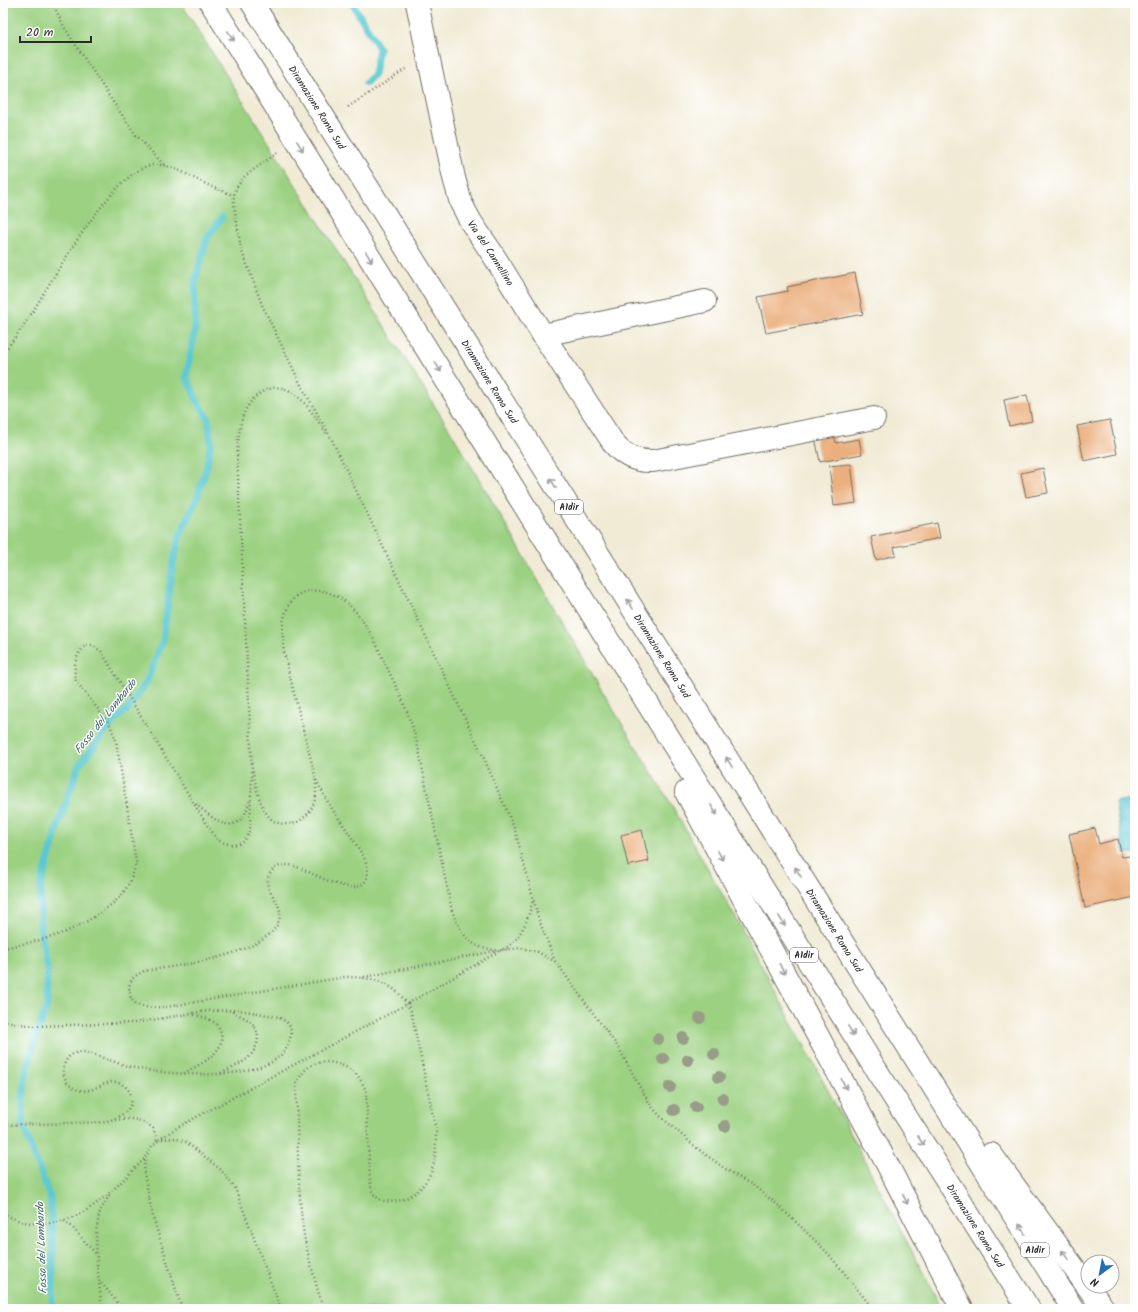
<svg xmlns="http://www.w3.org/2000/svg" width="1138" height="1312" font-family="Kalam,sans-serif">
<style>
.green{fill:#9cd182;stroke:#647e56}
.water{fill:#5cc9d0;stroke:#447a7e}
.lines{fill:none;stroke-linecap:round;stroke-linejoin:round}
.stream{stroke:#5cc9d0;stroke-width:7}
.building{fill:#ebaf7d}
.minor-casing{stroke:#706e66;stroke-width:24}
.motorway-casing{stroke:#706e66;stroke-width:24}
.path{stroke:#706e66;stroke-width:2.5;stroke-dasharray:1 3;stroke-linecap:butt}
.minor{stroke:#fff;stroke-width:22}
.motorway{stroke:#fff;stroke-width:22}
.tree{fill:#979d86}
.oneway{stroke:#a0a0a0}
.labels{text-anchor:middle;stroke-width:3;stroke-linejoin:round;paint-order:stroke}
.shield{fill:#fff;stroke:#6b6b6b;stroke-width:1}
.shield-label{font-size:9px;font-weight:bold;fill:#2b2b2b}
.street-label{font-size:10px;fill:#2b2b2b;stroke:#fff}
.water-label{font-size:11px;font-style:italic;fill:#3c6265;stroke:#fff}
</style>
<rect width="100%" height="100%" fill="#fff"/>
<filter id="ink" filterUnits="userSpaceOnUse"><feTurbulence type="fractalNoise" baseFrequency=".025" numOctaves="2"/><feDisplacementMap in="SourceGraphic" scale="8" xChannelSelector="R" yChannelSelector="G"/><feConvolveMatrix kernelMatrix="1 2 1 2 8 2 1 2 1" color-interpolation-filters="sRGB"/></filter>
<filter id="wash" filterUnits="userSpaceOnUse"><feTurbulence type="fractalNoise" baseFrequency=".012" numOctaves="4" result="noise"/><feDisplacementMap in="SourceGraphic" scale="16" xChannelSelector="R" yChannelSelector="G"/><feGaussianBlur stdDeviation="0.9" result="paint"/><feColorMatrix in="noise" values="0 0 0 0 0 0 0 0 0 0 0 0 0 0 0 0 0 1.4 0 .05"/><feComposite in="paint" operator="in"/></filter>
<g filter="url(#wash)">
<rect width="100%" height="100%" fill="#f1ebd5"/>
<!-- green -->
<path class="green" d="M 3,3 L 181,3 L 451,432 L 488,494 L 605,696 L 671,804 L 741,927 L 811,1058 L 942,1309 L 3,1309 Z"/>
<!-- water -->
<path class="water" d="M 1130,799 L 1135,828 L 1135,853 L 1124,854 L 1115,802 Z"/>
<g class="lines">
<!-- stream -->
<g class="stream">
<path d="M 352,3 L 379,48 L 374,74 L 366,83"/>
<path d="M 53,1309 L 53,1247 L 50,1197 L 32,1151 L 23,1124 L 23,1097 L 26,1072 L 36,1036 L 47,1007 L 47,968 L 40,926 L 41,885 L 60,820 L 79,765 L 94,747 L 110,725 L 128,709 L 146,683 L 163,640 L 173,563 L 180,535 L 197,498 L 207,466 L 211,442 L 208,418 L 198,402 L 186,377 L 195,330 L 195,280 L 207,238 L 222,217"/>
</g>
</g>
<g id="blocks">
<!-- building -->
<g class="building">
<path d="M 855,273 L 863,314 L 766,333 L 758,297 L 788,291 L 787,287 Z"/>
<path d="M 1027,395 L 1032,421 L 1009,426 L 1004,400 Z"/>
<path d="M 1110,420 L 1117,454 L 1084,461 L 1077,426 Z"/>
<path d="M 834,434 L 836,443 L 859,439 L 862,454 L 820,462 L 815,437 Z"/>
<path d="M 851,464 L 856,503 L 834,506 L 829,466 Z"/>
<path d="M 1043,468 L 1048,493 L 1026,497 L 1021,473 Z"/>
<path d="M 937,523 L 940,538 L 894,547 L 896,555 L 876,560 L 871,537 Z"/>
<path d="M 1095,828 L 1099,844 L 1118,839 L 1122,857 L 1130,856 L 1135,878 L 1135,897 L 1085,908 L 1069,834 Z"/>
<path d="M 642,830 L 649,861 L 628,866 L 621,835 Z"/>
</g>
</g>
</g>
<g filter="url(#ink)">
<use href="#blocks" fill-opacity="0" stroke="#706e66" stroke-width="1"/>
<g class="lines">
<defs>
<g id="minor">
<path id="s1" d="M 417,3 L 454,178 L 461,203 L 471,222 L 492,253 L 543,335 L 705,301"/>
<path d="M 543,335 L 614,444 C 624,456 637,462 653,461 L 874,418"/>
</g>
<g id="motorway">
<path id="s2" d="M 211,3 L 868,1057 L 1029,1309"/>
<path id="s3" d="M 252,3 L 1073,1309"/>
<path d="M 686,792 L 886,1162 L 962,1309"/>
<path d="M 991,1154 L 1104,1309"/>
</g>
</defs>
<!-- minor casing -->
<use href="#minor" class="minor-casing"/>
<!-- motorway casing -->
<use href="#motorway" class="motorway-casing"/>
<!-- path -->
<g class="path">
<path d="M 52,3 L 66,30 L 113,102 L 136,135 L 164,165"/>
<path d="M 348,107 L 407,68"/>
<path d="M 277,153 L 245,176 L 236,188 L 234,195 L 234,205 L 241,249 L 263,307 L 301,385 L 332,440 L 483,756 L 515,830 L 539,920 L 555,961 L 618,1047 L 641,1089 L 652,1107 L 660,1116 L 698,1149 L 727,1170 L 754,1186 L 778,1205 L 825,1250 L 846,1275 L 873,1309"/>
<path d="M 3,354 C 10,343 19,333 26,322 C 49,287 111,171 152,165 C 170,163 185,174 200,181 C 211,187 222,191 234,195"/>
<path d="M 326,433 C 317,420 304,398 290,391 C 271,380 249,397 243,416 C 239,429 238,442 237,455 L 252,767 C 256,784 258,806 271,819 C 276,823 281,824 288,824 C 303,824 314,809 316,795 C 316,790 316,785 316,780 L 284,653 C 282,633 280,614 294,598 C 302,590 312,590 322,591 C 358,597 376,644 389,672 C 400,694 410,716 416,739 C 421,758 424,777 428,796 C 436,834 444,873 452,911 C 459,929 468,947 489,949 C 492,950 498,951 501,950 C 519,945 530,915 533,899"/>
<path d="M 316,780 C 321,789 326,799 332,809 C 344,826 355,841 365,860 C 368,867 369,874 366,880 C 355,901 310,870 294,866 C 287,864 281,865 274,868 C 272,871 268,875 268,879 C 265,892 282,902 280,916 C 275,955 176,966 144,971 C 133,977 127,981 130,995 C 131,1000 134,1003 138,1005 C 147,1009 157,1007 166,1007 L 345,977 C 375,977 397,983 411,1011 L 436,1130 C 436,1144 436,1157 432,1170 C 430,1175 426,1182 422,1186 C 413,1199 384,1210 373,1193 C 371,1190 371,1185 370,1181 L 366,1091 C 364,1086 361,1080 357,1075 C 353,1070 345,1066 338,1064 C 318,1058 305,1065 296,1084 C 298,1132 297,1181 303,1228 C 307,1256 316,1282 323,1309"/>
<path d="M 196,804 C 209,815 230,837 244,815 C 247,811 248,805 250,800"/>
<path d="M 3,948 C 22,944 41,941 60,934 C 78,928 114,907 125,890 C 131,881 134,872 136,862 L 116,740 L 110,725 L 76,681 C 73,666 75,655 86,645 L 92,645 L 101,651 L 207,825 C 210,829 213,834 216,838 C 222,844 236,847 243,842 C 247,838 248,833 250,828 L 252,771"/>
<path d="M 364,977 L 495,951"/>
<path d="M 3,1019 L 14,1023 L 35,1026 L 134,1023 L 206,1011 L 240,1010 L 279,1017 L 289,1024 C 292,1033 291,1035 288,1044 C 275,1083 177,1075 145,1070 C 125,1067 105,1058 86,1052 C 81,1052 76,1052 71,1055 C 59,1064 62,1082 74,1088 C 90,1097 103,1080 115,1082 C 129,1084 138,1100 126,1111 C 120,1117 112,1120 104,1122 L 3,1125"/>
<path d="M 184,1073 C 199,1065 226,1053 221,1033 C 218,1019 202,1017 191,1014"/>
<path d="M 221,1073 C 230,1069 241,1064 248,1058 C 257,1050 261,1037 255,1027 C 250,1019 237,1014 229,1010"/>
<path d="M 115,1120 C 132,1118 139,1118 153,1128 L 157,1141 L 178,1127 L 407,1004 L 501,950 L 521,948 L 538,952 L 554,961"/>
<path d="M 162,1139 L 175,1138 L 186,1142 L 220,1169 L 235,1188 L 281,1309"/>
<path d="M 158,1141 L 150,1148 L 145,1158 L 144,1173 L 153,1217 L 182,1309"/>
<path d="M 3,1213 C 8,1216 14,1219 20,1221 C 76,1234 109,1194 144,1159"/>
<path d="M 64,1221 L 71,1226 L 96,1254"/>
<path d="M 99,1280 L 116,1301 L 124,1309"/>
<path d="M 102,1309 L 97,1265 L 96,1231 L 100,1211 L 110,1194"/>
</g>
<!-- minor -->
<use href="#minor" class="minor"/>
<!-- motorway -->
<use href="#motorway" class="motorway"/>
</g>
<!-- trees -->
<g class="tree">
<circle cx="700" cy="1018" r="6"/>
<circle cx="683" cy="1038" r="6"/>
<circle cx="658" cy="1039" r="6"/>
<circle cx="714" cy="1054" r="6"/>
<circle cx="663" cy="1059" r="6"/>
<circle cx="688" cy="1060" r="6"/>
<circle cx="719" cy="1077" r="6"/>
<circle cx="670" cy="1087" r="6"/>
<circle cx="723" cy="1099" r="6"/>
<circle cx="696" cy="1107" r="6"/>
<circle cx="674" cy="1110" r="6"/>
<circle cx="725" cy="1126" r="6"/>
</g>
<!-- one-way arrows -->
<defs><path id="oneway-shaft" d="M-6 0H5M1.5-3L5.5 0L1.5 3" fill="none" stroke-width="1.6" stroke-linecap="round" stroke-linejoin="round"/></defs>
<g class="oneway">
<use href="#oneway-shaft" transform="translate(231 36) rotate(58)"/>
<use href="#oneway-shaft" transform="translate(300 146) rotate(58)"/>
<use href="#oneway-shaft" transform="translate(369 257) rotate(58)"/>
<use href="#oneway-shaft" transform="translate(438 367) rotate(58)"/>
<use href="#oneway-shaft" transform="translate(553 483) rotate(-122)"/>
<use href="#oneway-shaft" transform="translate(630 604) rotate(-122)"/>
<use href="#oneway-shaft" transform="translate(729 762) rotate(-122)"/>
<use href="#oneway-shaft" transform="translate(714 810) rotate(58)"/>
<use href="#oneway-shaft" transform="translate(720 855) rotate(62)"/>
<use href="#oneway-shaft" transform="translate(798 872) rotate(-122)"/>
<use href="#oneway-shaft" transform="translate(782 921) rotate(58)"/>
<use href="#oneway-shaft" transform="translate(782 969) rotate(62)"/>
<use href="#oneway-shaft" transform="translate(851 1031) rotate(58)"/>
<use href="#oneway-shaft" transform="translate(844 1084) rotate(62)"/>
<use href="#oneway-shaft" transform="translate(921 1141) rotate(57)"/>
<use href="#oneway-shaft" transform="translate(905 1199) rotate(63)"/>
<use href="#oneway-shaft" transform="translate(1022 1229) rotate(-122)"/>
<use href="#oneway-shaft" transform="translate(1065 1255) rotate(-126)"/>
</g>
</g>
<g class="labels">
<!-- shield labels -->
<g class="shield">
<rect x="555" y="500" width="28" height="14" rx="3"/>
<rect x="790" y="948" width="28" height="14" rx="3"/>
<rect x="1021" y="1243" width="28" height="14" rx="3"/>
</g>
<g class="shield-label">
<text x="569" y="510">A1dir</text>
<text x="804" y="958">A1dir</text>
<text x="1035" y="1253">A1dir</text>
</g>
<!-- street labels -->
<g class="street-label">
<text dy="4" stroke="none"><textPath href="#s3" startOffset="123">Diramazione Roma Sud</textPath></text>
<text dy="4" stroke="none"><textPath href="#s1" startOffset="263">Via del Cannellino</textPath></text>
<text dy="4" stroke="none"><textPath href="#s3" startOffset="447">Diramazione Roma Sud</textPath></text>
<text dy="4" stroke="none"><textPath href="#s3" startOffset="771">Diramazione Roma Sud</textPath></text>
<text dy="4" stroke="none"><textPath href="#s3" startOffset="1095">Diramazione Roma Sud</textPath></text>
<text dy="4" stroke="none"><textPath href="#s2" startOffset="1442">Diramazione Roma Sud</textPath></text>
</g>
<!-- water labels -->
<g class="water-label">
<text transform="translate(105 716) rotate(-51)" y="4">Fosso del Lombardo</text>
<text transform="translate(41 1248) rotate(-92)" y="4">Fosso del Lombardo</text>
</g>
</g>
<!-- margin -->
<rect width="1138" height="1312" fill="none" stroke="#fff" stroke-width="16"/>
<!-- north arrow -->
<g transform="translate(1100 1274) rotate(212)"><circle r="19" fill="#ffffff" stroke="#aaaaaa"/>
<path d="M0-3L7 15L0 10L-7 15Z" fill="#1f6fb2"/>
<text y="-6" font-size="11" font-weight="bold" text-anchor="middle" fill="#2b2b2b">N</text>
</g>
<!-- scale -->
<path d="M20 36v6h71v-6" fill="none" stroke="#2b2b2b" stroke-width="2"/>
<text x="26" y="36" font-size="12" fill="#2b2b2b" stroke="#ffffff" stroke-width="3" paint-order="stroke">20 m</text>
</svg>
